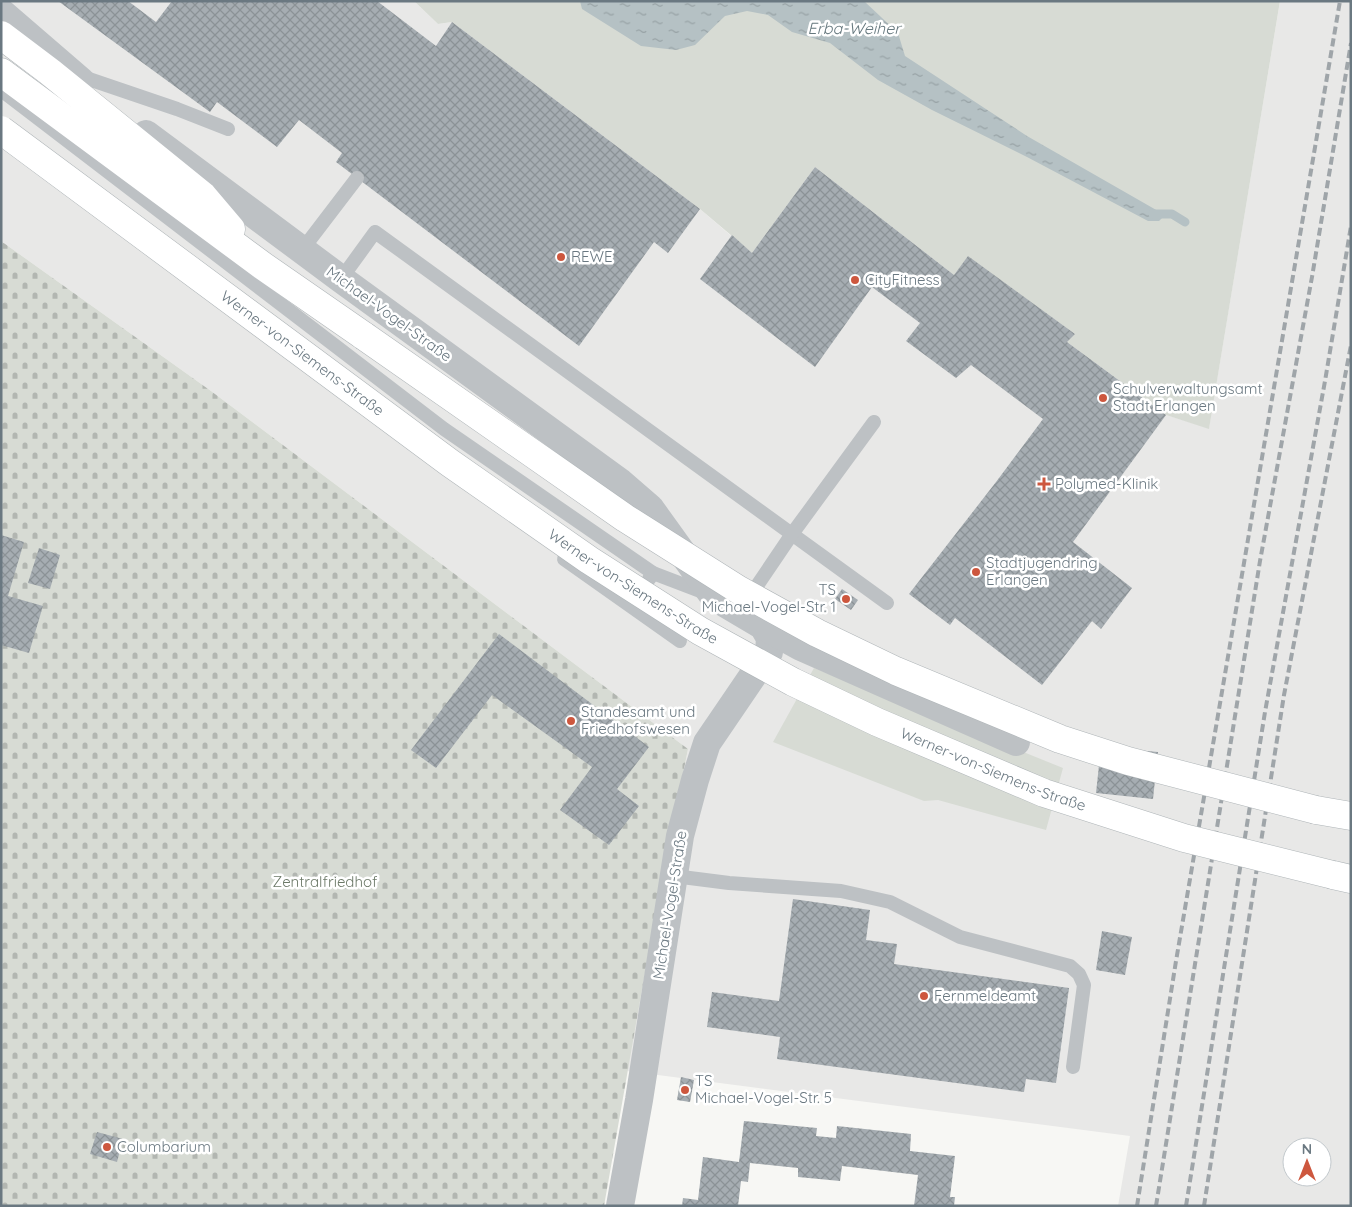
<svg xmlns="http://www.w3.org/2000/svg" width="1352" height="1207" font-family="Quicksand,sans-serif">
<style>
.built{fill:#e8e8e7;fill-rule:evenodd}
.cemetery{fill:url(#cemetery-stones)}
.green{fill:#d7dbd4}
.water{fill:url(#water-ripples)}
.lines{fill:none;stroke-linecap:round;stroke-linejoin:round}
.stream{stroke:#b5c1c4;stroke-width:9}
.building{fill:url(#building-cross-hatch)}
.secondary-casing{stroke:#afb5b8;stroke-width:29}
.lane{stroke:#bdc1c4;stroke-width:14}
.street{stroke:#bdc1c4;stroke-width:28}
.secondary{stroke:#fff;stroke-width:28}
.rail{stroke:#9fa5a9;stroke-width:4;stroke-dasharray:8 4;stroke-linecap:butt}
.secondary-bridge-casing{stroke:#afb5b8;stroke-width:29;stroke-linecap:butt}
.secondary-bridge{stroke:#fff;stroke-width:28}
.poi-dot{fill:#cd573e;stroke:#fff;stroke-width:2}
.labels{text-anchor:middle;stroke-width:5;stroke-linejoin:round;paint-order:stroke}
.poi-label{font-size:15px;fill:#6a7881;stroke:#fff;text-anchor:start}
.street-label{font-size:15px;fill:#6a7881;stroke:#fff}
.park-label{font-size:15px;fill:#6c7968;stroke:#fff}
.water-label{font-size:16px;font-style:italic;fill:#66787e;stroke:#fff}
</style>
<defs>
<pattern id="cemetery-stones" width="16" height="16" patternUnits="userSpaceOnUse" patternTransform="scale(1.25)"><rect width="16" height="16" fill="#d7dbd4"/><path d="M2 7V4a2 2 0 0 1 4 0v3zM10 15v-3a2 2 0 0 1 4 0v3z" fill="#b2b6b1"/></pattern>
<pattern id="water-ripples" width="26" height="14" patternUnits="userSpaceOnUse" patternTransform="scale(1.25)"><rect width="26" height="14" fill="#b5c1c4"/><path d="M2 4q2-2 4 0t4 0M15 11q2-2 4 0t4 0" fill="none" stroke="#97a2a5"/></pattern>
<pattern id="building-cross-hatch" width="8" height="8" patternUnits="userSpaceOnUse" patternTransform="scale(1.25)"><rect width="8" height="8" fill="#a6adb2"/><path d="M0 0l8 8M0 8l8-8" fill="none" stroke="#8b9296"/></pattern>
</defs>
<rect width="100%" height="100%" fill="#f7f7f4"/>
<!-- built -->
<path class="built" d="M 1,1 L 414,1 L 438,24 L 452,22 L 700,209 L 751,253 L 815,167 L 954,275 L 968,256 L 1075,334 L 1067,342 L 1166,415 L 1209,428 L 1280,1 L 1351,1 L 1351,1206 L 1118,1206 L 1130,1136 L 627,1071 L 656,910 L 688,749 L 211,391 L 1,241 ZM 1292,1147 L 1322,1147 L 1322,1177 L 1292,1177 Z"/>
<!-- cemetery -->
<path class="cemetery" d="M 1,241 L 211,391 L 688,749 L 656,910 L 604,1206 L 1,1206 Z"/>
<!-- green -->
<g class="green">
<path d="M 414,1 L 1280,1 L 1209,429 L 1166,415 L 1067,342 L 1075,334 L 968,257 L 954,275 L 815,167 L 752,253 L 700,209 L 452,22 L 438,24 Z"/>
<path d="M 814,668 L 1063,768 L 1046,830 L 938,800 L 924,801 L 773,742 Z"/>
</g>
<!-- water -->
<path class="water" d="M 580,1 L 864,1 L 898,33 L 905,56 L 1027,136 L 1165,215 L 1159,221 L 1148,221 L 1027,157 L 932,110 L 878,80 L 830,43 L 792,32 L 768,15 L 747,11 L 725,16 L 695,45 L 676,50 L 641,46 L 582,9 Z"/>
<g class="lines">
<!-- stream -->
<path class="stream" d="M 1153,214 L 1172,214 L 1185,222"/>
</g>
<!-- building -->
<g class="building">
<path d="M 58,1 L 128,1 L 156,22 L 172,1 L 377,1 L 436,46 L 452,22 L 700,209 L 668,253 L 654,242 L 579,346 L 336,162 L 342,153 L 299,120 L 277,147 L 217,102 L 210,112 Z"/>
<path d="M 815,167 L 954,275 L 968,256 L 1075,334 L 1067,342 L 1166,415 L 1073,542 L 1132,588 L 1101,629 L 1092,621 L 1042,685 L 955,618 L 950,625 L 909,594 L 996,482 L 1043,419 L 971,365 L 956,378 L 906,341 L 920,323 L 872,287 L 815,367 L 700,279 L 732,235 L 752,253 Z"/>
<path d="M 1,535 L 24,542 L 8,596 L 43,606 L 29,653 L 1,645 Z"/>
<path d="M 39,548 L 60,555 L 50,589 L 28,583 Z"/>
<path d="M 842,589 L 858,600 L 851,610 L 835,599 Z"/>
<path d="M 499,634 L 649,747 L 617,789 L 639,806 L 609,845 L 560,810 L 592,767 L 492,695 L 436,768 L 411,750 Z"/>
<path d="M 1101,747 L 1158,752 L 1153,799 L 1096,793 Z"/>
<path d="M 793,899 L 870,910 L 866,940 L 897,944 L 894,964 L 1069,988 L 1056,1083 L 1026,1079 L 1024,1092 L 777,1059 L 780,1037 L 707,1027 L 712,992 L 779,1001 Z"/>
<path d="M 1102,931 L 1132,937 L 1125,975 L 1096,970 Z"/>
<path d="M 681,1077 L 694,1080 L 690,1102 L 677,1100 Z"/>
<path d="M 744,1121 L 817,1128 L 816,1136 L 836,1138 L 837,1126 L 911,1134 L 910,1151 L 955,1156 L 950,1197 L 955,1197 L 954,1206 L 914,1206 L 918,1175 L 842,1166 L 840,1181 L 798,1177 L 798,1168 L 750,1163 L 748,1182 L 741,1181 L 738,1206 L 682,1206 L 683,1198 L 698,1200 L 703,1157 L 739,1162 Z"/>
<path d="M 97,1132 L 123,1139 L 117,1162 L 90,1154 Z"/>
</g>
<g class="lines">
<defs>
<g id="secondary">
<path d="M 1,35 L 50,72 L 203,196 L 231,229"/>
<path d="M 1,72 L 263,266 L 364,336"/>
<path d="M 1316,810 L 1351,816"/>
<path d="M 1333,875 L 1351,879"/>
</g>
</defs>
<!-- secondary casing -->
<use href="#secondary" class="secondary-casing"/>
<!-- lane -->
<g class="lane">
<path d="M 77,75 L 177,109 L 228,129"/>
<path d="M 1,90 L 444,429 L 653,573"/>
<path d="M 302,250 L 357,178"/>
<path d="M 341,279 L 375,232 L 887,603"/>
<path d="M 564,559 L 680,641"/>
<path d="M 649,579 L 653,573 L 708,594"/>
<path d="M 748,599 L 792,534 L 874,422"/>
<path d="M 674,876 L 729,883 L 841,891 L 890,902 L 960,937 L 1070,966 L 1079,974 L 1084,985 L 1073,1067"/>
</g>
<!-- street -->
<g class="street">
<path d="M 1,12 L 81,81"/>
<path d="M 146,134 L 341,279 L 620,482 L 650,508 L 714,597 L 763,626 L 770,638 L 769,652 L 707,743 L 695,780 L 680,836 L 639,1100 L 620,1206"/>
<path d="M 763,626 L 801,647 L 1016,742"/>
</g>
<!-- secondary -->
<use href="#secondary" class="secondary"/>
<!-- rail -->
<g class="rail">
<path d="M 1137,1206 L 1176,961 L 1340,1"/>
<path d="M 1156,1206 L 1260,561 L 1312,277 L 1351,43"/>
<path d="M 1186,1206 L 1265,712 L 1325,381 L 1351,226"/>
<path d="M 1204,1206 L 1284,695 L 1351,345"/>
</g>
<defs>
<g id="secondary-bridge">
<path id="s1" d="M 1,130 L 450,463 L 589,560 L 700,631 L 793,682 L 877,722 L 1044,793 L 1184,838 L 1333,875"/>
<path d="M 364,336 L 625,518 L 739,590 L 817,633 L 896,671 L 1060,739 L 1128,761 L 1316,810"/>
</g>
</defs>
<!-- secondary-bridge casing -->
<use href="#secondary-bridge" class="secondary-bridge-casing"/>
<!-- secondary-bridge -->
<use href="#secondary-bridge" class="secondary-bridge"/>
</g>
<!-- markers -->
<g class="poi-dot">
<circle cx="561" cy="257" r="5"/>
<circle cx="855" cy="280" r="5"/>
<circle cx="1103" cy="398" r="5"/>
<path d="M1041.5 476.5h5v5h5v5h-5v5h-5v-5h-5v-5h5z"/>
<circle cx="976" cy="572" r="5"/>
<circle cx="846" cy="599" r="5"/>
<circle cx="571" cy="721" r="5"/>
<circle cx="924" cy="996" r="5"/>
<circle cx="685" cy="1090" r="5"/>
<circle cx="107" cy="1147" r="5"/>
</g>
<g class="labels">
<!-- poi labels -->
<g class="poi-label">
<text x="571" y="262">REWE</text>
<text x="865" y="285">CityFitness</text>
<text x="1113" y="394">Schulverwaltungsamt<tspan x="1113" dy="17">Stadt Erlangen</tspan></text>
<text x="1055" y="489">Polymed-Klinik</text>
<text x="986" y="568">Stadtjugendring<tspan x="986" dy="17">Erlangen</tspan></text>
<text x="836" y="595" text-anchor="end">TS<tspan x="836" dy="17">Michael-Vogel-Str. 1</tspan></text>
<text x="581" y="717">Standesamt und<tspan x="581" dy="17">Friedhofswesen</tspan></text>
<text x="934" y="1001">Fernmeldeamt</text>
<text x="695" y="1086">TS<tspan x="695" dy="17">Michael-Vogel-Str. 5</tspan></text>
<text x="117" y="1152">Columbarium</text>
</g>
<!-- street labels -->
<g class="street-label">
<text transform="translate(389 314) rotate(36)" y="5">Michael-Vogel-Straße</text>
<text dy="5" stroke="none"><textPath href="#s1" startOffset="375">Werner-von-Siemens-Straße</textPath></text>
<text dy="5" stroke="none"><textPath href="#s1" startOffset="780">Werner-von-Siemens-Straße</textPath></text>
<text dy="5" stroke="none"><textPath href="#s1" startOffset="1185">Werner-von-Siemens-Straße</textPath></text>
<text transform="translate(670 905) rotate(-81)" y="5">Michael-Vogel-Straße</text>
</g>
<!-- park labels -->
<g class="park-label">
<text x="325" y="887">Zentralfriedhof</text>
</g>
<!-- water labels -->
<g class="water-label">
<text x="854" y="34">Erba-Weiher</text>
</g>
</g>
<!-- border -->
<rect width="1352" height="1207" fill="none" stroke="#6a7881" stroke-width="5"/>
<!-- north arrow -->
<g transform="translate(1307 1162)"><circle r="24" fill="#ffffff" stroke="#c3c9cd"/>
<path d="M0-4L9 19L0 12L-9 19Z" fill="#cd573e"/>
<text y="-8" font-size="14" font-weight="bold" text-anchor="middle" fill="#6a7881">N</text>
</g>
</svg>
